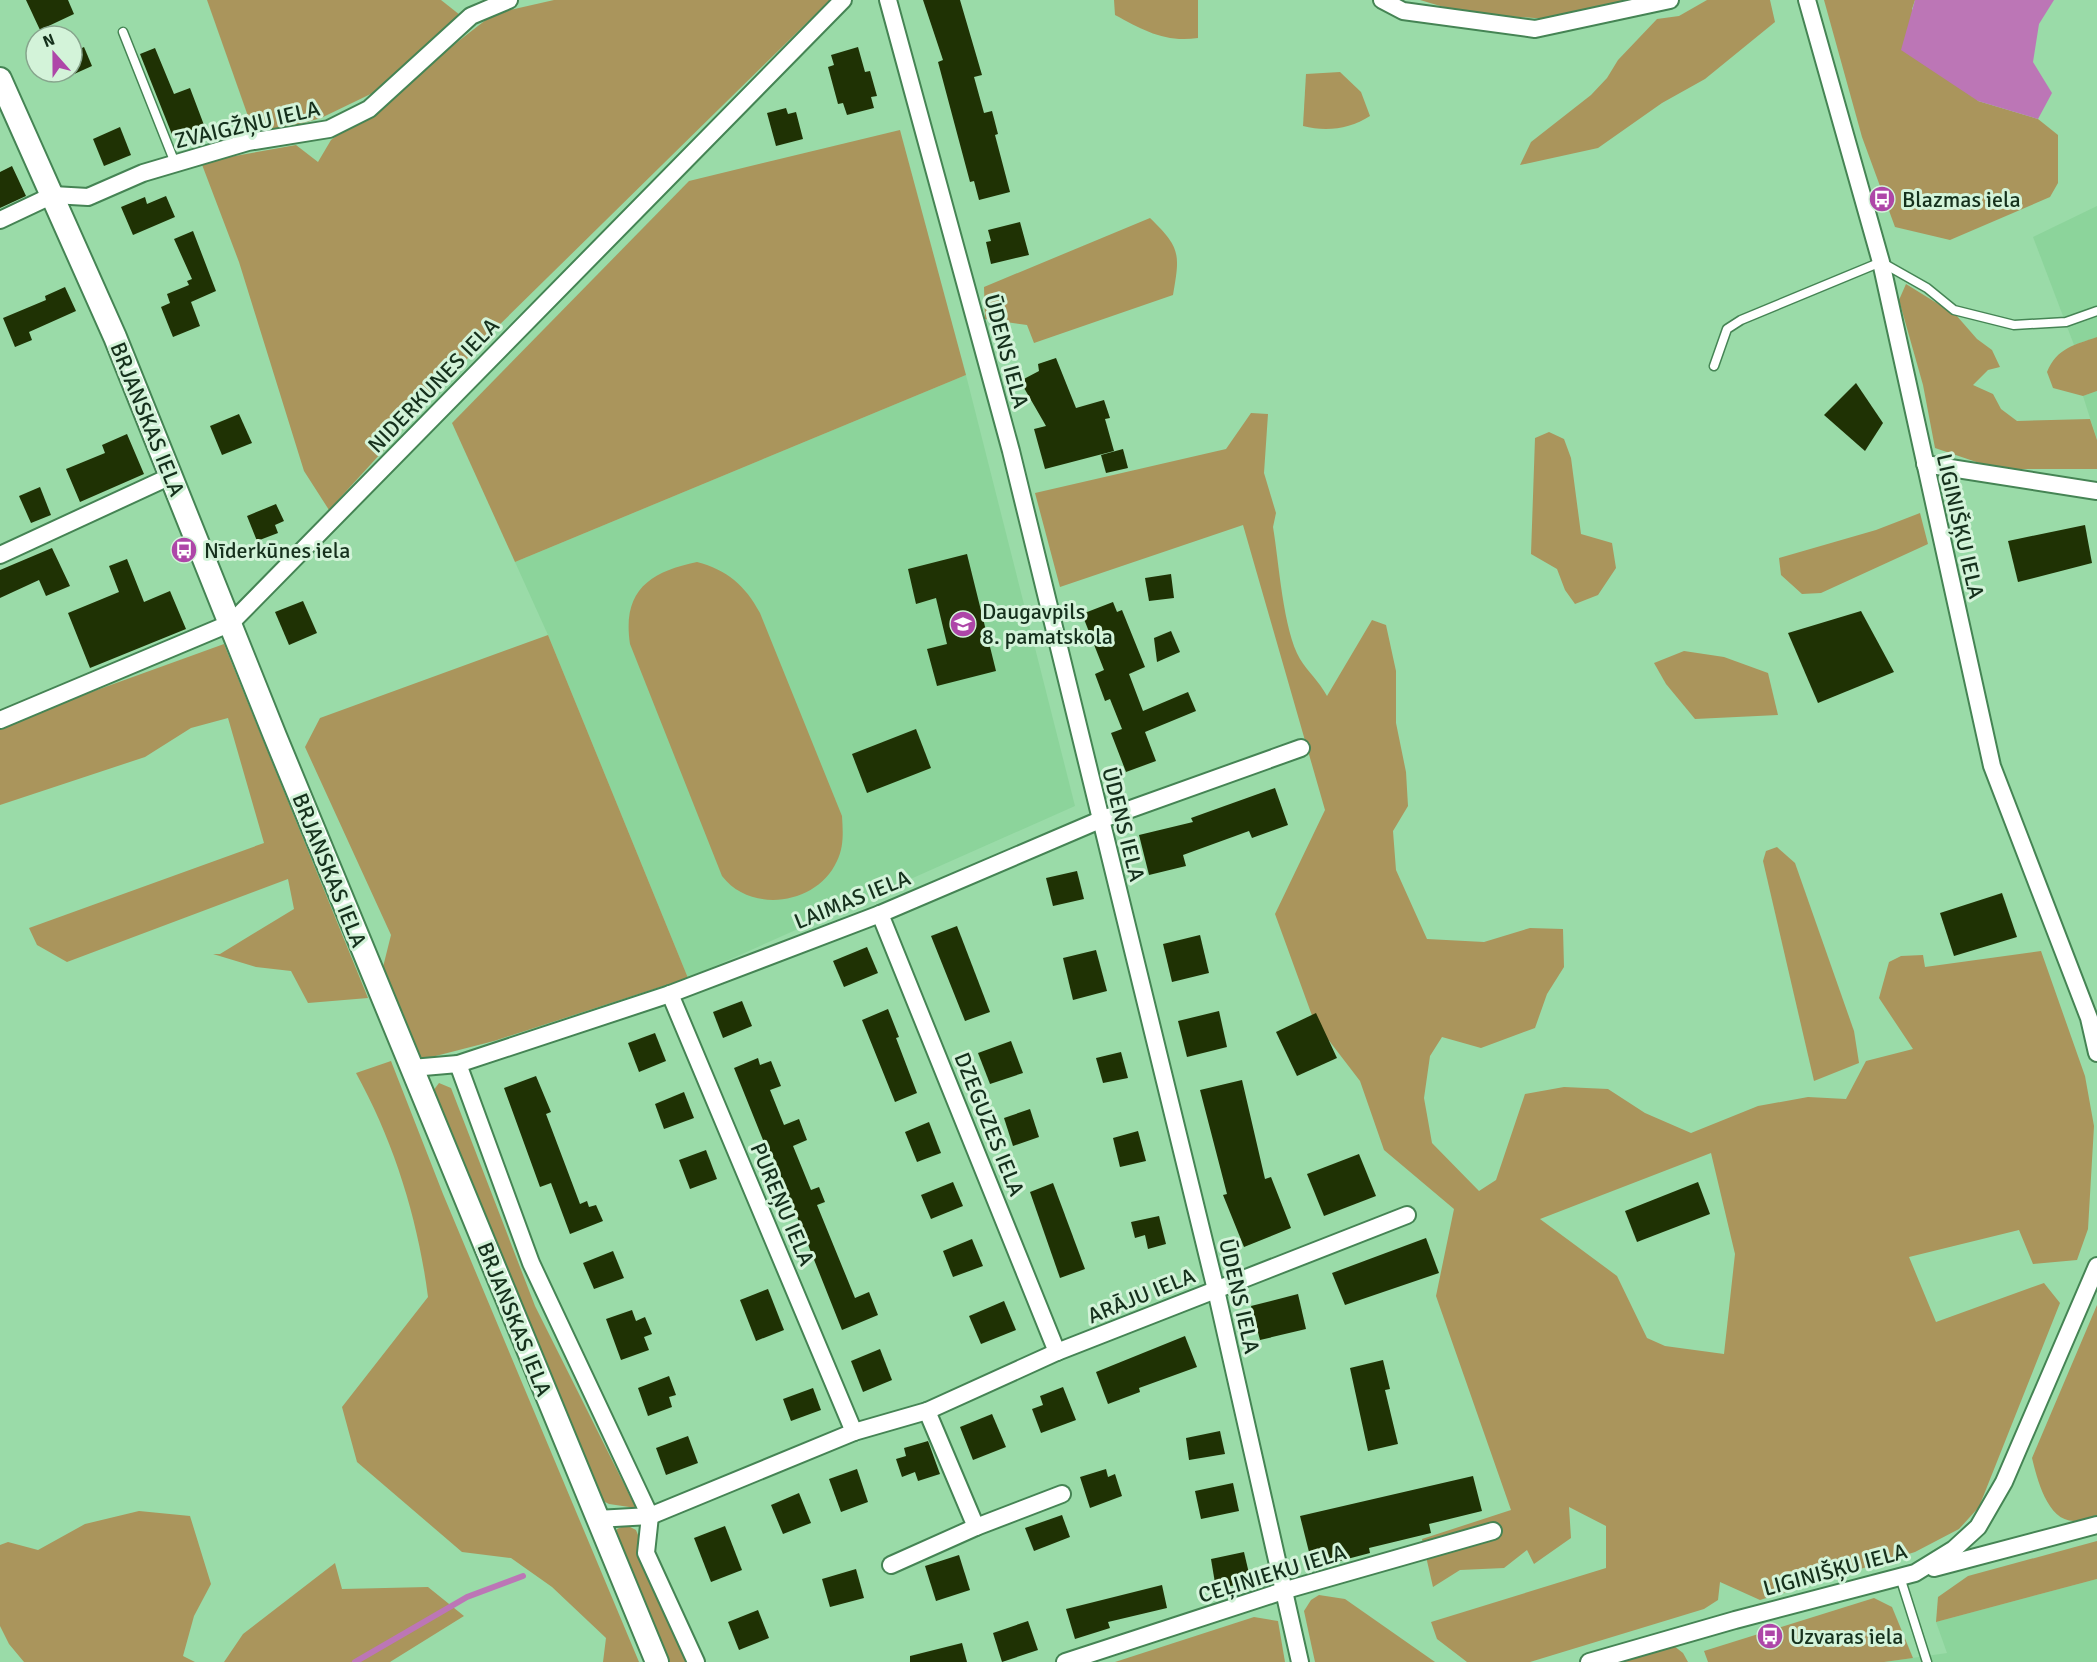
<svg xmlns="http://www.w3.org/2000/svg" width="2097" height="1662" font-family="Signika,sans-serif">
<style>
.built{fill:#8cd49b}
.green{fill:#aa955c;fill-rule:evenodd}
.water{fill:#bc76b6}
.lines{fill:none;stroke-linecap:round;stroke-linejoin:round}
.stream{stroke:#bc76b6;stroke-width:6}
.building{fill:#1f3204}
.lane-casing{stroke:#458454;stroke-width:11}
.street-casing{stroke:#458454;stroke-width:20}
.secondary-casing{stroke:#458454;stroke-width:26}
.lane{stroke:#fff;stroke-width:8}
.street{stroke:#fff;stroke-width:16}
.secondary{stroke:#fff;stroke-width:22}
.labels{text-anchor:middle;stroke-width:6;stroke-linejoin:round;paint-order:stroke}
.street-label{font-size:22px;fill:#15301c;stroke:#d3f3d9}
.poi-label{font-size:22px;fill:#15301c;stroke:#d3f3d9;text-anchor:start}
</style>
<rect width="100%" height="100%" fill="#9adba8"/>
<!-- built -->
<g class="built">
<path d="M 2097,206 L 2097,337 L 2074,345 L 2033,237 Z"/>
<path d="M 966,375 L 1075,806 L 688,978 L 548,635 L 515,562 Z"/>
<path d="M 2097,391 L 2097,440 L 2083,396 Z"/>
<path d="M 2097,1579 L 2097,1662 L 1884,1662 L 1947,1653 L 1936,1622 Z"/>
</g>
<!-- green -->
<g class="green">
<path d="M 207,0 L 441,0 L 460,15 L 381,89 L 321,118 L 255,136 Z"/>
<path d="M 554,0 L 830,0 L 488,336 L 329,510 L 304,471 L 239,262 L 201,162 L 296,145 L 318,162 L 331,140 L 487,19 L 510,10 Z"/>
<path d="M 1114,0 L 1198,0 L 1198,38 C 1165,43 1143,30 1115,15 Z"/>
<path d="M 1420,0 L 1638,0 L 1549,19 L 1464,13 Z"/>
<path d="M 1707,0 L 1770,0 L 1775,22 L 1705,79 L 1662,103 L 1598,148 L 1520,165 L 1531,142 L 1591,95 L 1607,78 L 1618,60 L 1657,19 L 1679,16 Z"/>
<path d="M 1824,0 L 1915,0 L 1912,9 L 1978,101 L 2038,119 L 2058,135 L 2058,183 L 2050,197 L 1950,240 L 1895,227 L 1862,137 Z"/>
<path d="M 1340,72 L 1361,92 L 1370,116 C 1350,129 1326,132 1303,126 L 1306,74 Z"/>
<path d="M 900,130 L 966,375 L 515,562 L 452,423 L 689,181 Z"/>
<path d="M 1150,218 C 1181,248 1180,254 1173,295 L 1034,343 L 1027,325 L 985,319 L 984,287 Z"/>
<path d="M 1906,284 L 1956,315 L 1977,339 L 1992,350 L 2000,367 L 1988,370 L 1973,385 L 1993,394 L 2001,409 L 2017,421 L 2090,419 L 2097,440 L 2097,469 L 1997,469 L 1935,448 L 1923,385 L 1899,300 Z"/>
<path d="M 2097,337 L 2097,391 L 2083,396 L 2053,388 L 2047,372 C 2057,348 2074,345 2097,337 Z"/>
<path d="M 1251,413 L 1268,414 L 1264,473 L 1276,513 L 1273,527 C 1279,562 1283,630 1300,659 C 1308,672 1319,681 1327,696 L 1372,620 L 1386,625 L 1396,671 L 1396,723 L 1406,772 L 1408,806 L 1393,831 L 1396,870 L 1427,939 L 1484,942 L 1530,928 L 1563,929 L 1564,967 L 1547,994 L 1535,1028 L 1481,1048 L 1442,1037 L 1430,1056 L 1424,1098 L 1432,1143 L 1479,1191 L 1496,1180 L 1525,1094 L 1564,1087 L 1608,1089 L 1645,1113 L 1691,1133 L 1758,1106 L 1808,1097 L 1846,1099 L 1866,1061 L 1913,1049 L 1879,998 L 1889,962 L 1901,956 L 1923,955 L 1925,967 L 2041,951 L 2085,1076 L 2094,1126 L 2088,1229 L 2077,1260 L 2033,1264 L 2019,1230 L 1909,1257 L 1936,1322 L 2044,1283 L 2060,1303 L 1979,1507 L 1959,1529 L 1915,1552 L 1760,1600 L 1720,1582 L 1718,1600 L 1704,1609 L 1530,1662 L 1467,1662 L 1437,1639 L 1431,1622 L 1606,1568 L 1606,1526 L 1569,1507 L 1571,1538 L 1534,1564 L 1527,1550 L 1504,1568 L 1460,1570 L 1433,1587 L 1422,1539 L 1511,1510 L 1436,1296 L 1454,1209 L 1384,1150 L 1360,1081 L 1314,1021 L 1275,914 L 1325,810 L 1243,525 L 1060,587 L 1035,493 L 1226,449 ZM 1711,1153 L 1735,1254 L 1724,1354 L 1665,1346 L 1647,1338 L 1617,1276 L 1540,1219 Z"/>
<path d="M 1549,432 L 1564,439 L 1571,458 L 1581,534 L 1612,543 L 1616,568 L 1598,595 L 1575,604 L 1565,590 L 1557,569 L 1531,554 L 1535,438 Z"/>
<path d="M 1920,513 L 1928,544 L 1821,593 L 1802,594 L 1781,575 L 1779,558 L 1876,530 Z"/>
<path d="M 697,562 C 727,570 745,585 760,613 L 842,816 C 843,832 844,847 837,861 C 817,905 751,914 722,876 L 630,644 C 622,591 649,572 697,562 Z"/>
<path d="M 548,635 L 688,978 L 494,1041 L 420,1060 L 383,967 L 391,935 L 305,747 L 320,718 Z"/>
<path d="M 224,644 L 368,998 L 308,1003 L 291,971 L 256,967 L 213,954 L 220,954 L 294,909 L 288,879 L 67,962 L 37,945 L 29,928 L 264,843 L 228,718 L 191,728 L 145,757 L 0,805 L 0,725 Z"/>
<path d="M 1684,651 L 1724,657 L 1768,673 L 1778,715 L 1695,719 L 1666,684 L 1654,663 Z"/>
<path d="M 1777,847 L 1795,863 L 1854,1031 L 1859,1063 L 1814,1081 L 1763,861 L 1766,851 Z"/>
<path d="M 391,1061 L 443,1194 L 639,1662 L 603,1662 L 606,1638 L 552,1587 L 511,1558 L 462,1552 L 357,1462 L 342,1407 L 428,1297 C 418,1219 394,1142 356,1073 Z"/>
<path d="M 439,1083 L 451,1088 L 535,1306 L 636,1508 L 609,1504 L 599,1499 L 433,1091 Z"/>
<path d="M 2097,1305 L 2097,1515 C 2090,1517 2081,1521 2074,1521 C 2047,1521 2037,1478 2032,1458 Z"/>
<path d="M 139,1511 L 190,1516 L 211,1584 L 194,1616 L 183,1656 L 195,1662 L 24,1662 L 9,1644 L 0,1626 L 0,1545 L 8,1542 L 38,1550 L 85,1524 Z"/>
<path d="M 626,1525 L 636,1530 L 689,1662 L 668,1662 L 615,1536 L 617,1529 Z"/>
<path d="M 2097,1541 L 2097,1579 L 1936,1622 L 1938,1597 L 1968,1576 Z"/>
<path d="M 335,1563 L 342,1589 L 428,1587 L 464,1616 L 390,1662 L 224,1662 L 243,1634 Z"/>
<path d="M 1319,1595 L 1345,1599 L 1435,1662 L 1315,1662 L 1304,1611 L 1311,1600 Z"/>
<path d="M 1874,1598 L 1892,1607 L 1913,1658 L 1884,1662 L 1708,1662 L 1704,1651 Z"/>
<path d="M 1254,1617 L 1278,1621 L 1285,1662 L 1115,1662 Z"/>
<path d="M 1674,1646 L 1683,1653 L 1688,1662 L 1622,1662 Z"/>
</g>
<!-- water -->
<path class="water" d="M 1915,0 L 2054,0 L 2039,24 L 2033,62 L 2052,93 L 2038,119 L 1978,101 L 1901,50 Z"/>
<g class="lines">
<!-- stream -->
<path class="stream" d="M 355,1662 L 467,1597 L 523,1576"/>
</g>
<!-- building -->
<g class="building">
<path d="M 26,0 L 68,0 L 74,14 L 40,30 Z"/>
<path d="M 923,0 L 960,0 L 982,75 L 974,77 L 984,113 L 992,111 L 998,134 L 995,135 L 1010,192 L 979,200 L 974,181 L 970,182 L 938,62 L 943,60 Z"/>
<path d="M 84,47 L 92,66 L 72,75 L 72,53 Z"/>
<path d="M 858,47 L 865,72 L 870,71 L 877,96 L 871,97 L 874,108 L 847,115 L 843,103 L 838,104 L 828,67 L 834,65 L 831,55 Z"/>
<path d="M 155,48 L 174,94 L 190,88 L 204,125 L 173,137 L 140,54 Z"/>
<path d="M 786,108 L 788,114 L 796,112 L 803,139 L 776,146 L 767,113 Z"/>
<path d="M 120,127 L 131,155 L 104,166 L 93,139 Z"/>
<path d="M 12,166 L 26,196 L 0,208 L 0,172 Z"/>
<path d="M 166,196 L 175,217 L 133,235 L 121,207 L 145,197 L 147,204 Z"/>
<path d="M 1020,222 L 1029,255 L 991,264 L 986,242 L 991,241 L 988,230 Z"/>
<path d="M 193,231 L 216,291 L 191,302 L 200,326 L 173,337 L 161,307 L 170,303 L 167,294 L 189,285 L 187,281 L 192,279 L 174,239 Z"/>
<path d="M 65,287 L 76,311 L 29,332 L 32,340 L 15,347 L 3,318 L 46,300 L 45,296 Z"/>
<path d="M 1056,358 L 1076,408 L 1104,400 L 1110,418 L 1105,419 L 1114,451 L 1045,469 L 1034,429 L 1046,426 L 1020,381 L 1039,371 L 1038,364 Z"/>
<path d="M 1856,383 L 1883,423 L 1865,451 L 1824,415 Z"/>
<path d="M 239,414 L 252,443 L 222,455 L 210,426 Z"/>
<path d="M 127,434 L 144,474 L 80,502 L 66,469 L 105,453 L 102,445 Z"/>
<path d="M 1123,449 L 1128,468 L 1106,473 L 1101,455 Z"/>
<path d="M 40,487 L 51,515 L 31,523 L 19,496 Z"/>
<path d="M 276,504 L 284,521 L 275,525 L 278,533 L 257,541 L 247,516 Z"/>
<path d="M 2085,525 L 2092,563 L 2018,582 L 2008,541 Z"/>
<path d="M 52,548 L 70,586 L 46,596 L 39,580 L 0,598 L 0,570 Z"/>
<path d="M 967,554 L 996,671 L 937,686 L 927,649 L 947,644 L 936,598 L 916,604 L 908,569 Z"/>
<path d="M 127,559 L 144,602 L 170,591 L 186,629 L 90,668 L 68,613 L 119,592 L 109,566 Z"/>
<path d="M 1171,574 L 1174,598 L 1149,601 L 1145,578 Z"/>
<path d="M 303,601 L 317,633 L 289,645 L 275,612 Z"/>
<path d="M 1113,602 L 1117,612 L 1122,610 L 1145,667 L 1129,674 L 1143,711 L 1188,692 L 1196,711 L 1145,732 L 1156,761 L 1126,772 L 1111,733 L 1122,729 L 1110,699 L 1105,701 L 1095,674 L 1104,670 L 1082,614 Z"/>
<path d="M 1861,611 L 1894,672 L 1818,703 L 1788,633 Z"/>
<path d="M 1171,631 L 1180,652 L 1157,662 L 1154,638 Z"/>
<path d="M 916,729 L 931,768 L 867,793 L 852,754 Z"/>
<path d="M 1275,788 L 1288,825 L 1252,838 L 1249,831 L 1183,855 L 1186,866 L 1149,875 L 1139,835 L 1193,822 L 1191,818 Z"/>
<path d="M 1077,871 L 1084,899 L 1053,906 L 1046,878 Z"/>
<path d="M 2002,893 L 2017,937 L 1954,956 L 1940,913 Z"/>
<path d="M 957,926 L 990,1012 L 965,1021 L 931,936 Z"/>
<path d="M 1200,935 L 1209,973 L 1172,982 L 1163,944 Z"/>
<path d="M 867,947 L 878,973 L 844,987 L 833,961 Z"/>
<path d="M 1096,950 L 1107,991 L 1073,1000 L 1063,958 Z"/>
<path d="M 742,1001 L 752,1026 L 723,1038 L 713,1012 Z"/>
<path d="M 888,1009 L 899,1037 L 896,1038 L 917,1093 L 895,1102 L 862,1020 Z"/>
<path d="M 1219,1011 L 1227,1047 L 1187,1057 L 1178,1021 Z"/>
<path d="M 1316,1013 L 1337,1058 L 1297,1076 L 1276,1032 Z"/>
<path d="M 655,1033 L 666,1061 L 639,1072 L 628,1043 Z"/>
<path d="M 1011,1041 L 1023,1073 L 990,1084 L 978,1053 Z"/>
<path d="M 1121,1052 L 1128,1078 L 1103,1083 L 1096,1058 Z"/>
<path d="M 758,1058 L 760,1065 L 771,1061 L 781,1086 L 770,1090 L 784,1125 L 799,1119 L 807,1140 L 793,1146 L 811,1190 L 819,1187 L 825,1202 L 817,1205 L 855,1298 L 869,1292 L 878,1315 L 842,1330 L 772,1154 L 769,1155 L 734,1068 Z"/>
<path d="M 536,1076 L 551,1112 L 546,1114 L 580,1204 L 587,1201 L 589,1207 L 596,1205 L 603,1221 L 570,1234 L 551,1183 L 540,1187 L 504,1088 Z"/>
<path d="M 1242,1080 L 1265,1179 L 1271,1177 L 1291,1228 L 1244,1247 L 1223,1195 L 1227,1194 L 1200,1090 Z"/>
<path d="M 684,1092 L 694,1118 L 664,1129 L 655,1104 Z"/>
<path d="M 1030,1109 L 1039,1137 L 1013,1146 L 1004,1118 Z"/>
<path d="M 929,1122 L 941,1153 L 917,1162 L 905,1132 Z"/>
<path d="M 1138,1131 L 1146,1161 L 1120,1167 L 1113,1138 Z"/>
<path d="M 706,1150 L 717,1179 L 690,1189 L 679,1160 Z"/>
<path d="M 1359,1154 L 1376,1196 L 1324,1216 L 1307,1174 Z"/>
<path d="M 953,1182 L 963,1206 L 931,1219 L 921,1195 Z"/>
<path d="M 1698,1182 L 1710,1214 L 1637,1242 L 1625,1211 Z"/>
<path d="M 1053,1183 L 1085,1269 L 1060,1278 L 1030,1192 Z"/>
<path d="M 1159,1216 L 1166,1244 L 1148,1249 L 1145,1235 L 1135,1238 L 1131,1222 Z"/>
<path d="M 1426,1238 L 1439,1273 L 1345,1305 L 1332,1273 Z"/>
<path d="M 972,1239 L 983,1266 L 953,1277 L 943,1251 Z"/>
<path d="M 613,1251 L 624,1278 L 594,1289 L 583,1263 Z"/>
<path d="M 768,1289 L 784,1330 L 756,1341 L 740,1300 Z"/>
<path d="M 1298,1294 L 1306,1329 L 1260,1340 L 1251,1306 Z"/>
<path d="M 1004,1301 L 1016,1330 L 981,1344 L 969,1316 Z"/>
<path d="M 632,1310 L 636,1321 L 645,1317 L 652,1334 L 644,1337 L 649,1350 L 621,1360 L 606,1319 Z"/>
<path d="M 1185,1336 L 1197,1367 L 1139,1388 L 1140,1392 L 1108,1404 L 1096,1372 Z"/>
<path d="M 880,1349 L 892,1380 L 863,1392 L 851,1361 Z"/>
<path d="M 1383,1360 L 1390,1389 L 1385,1390 L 1398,1444 L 1368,1451 L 1350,1368 Z"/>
<path d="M 669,1376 L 676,1395 L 669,1397 L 672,1407 L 648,1416 L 638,1388 Z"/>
<path d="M 1063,1387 L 1076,1420 L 1041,1433 L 1032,1409 L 1043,1405 L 1040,1396 Z"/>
<path d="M 813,1388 L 821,1410 L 791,1421 L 783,1399 Z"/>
<path d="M 992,1414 L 1006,1447 L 973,1460 L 960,1427 Z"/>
<path d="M 1220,1431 L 1225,1454 L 1189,1460 L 1186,1438 Z"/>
<path d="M 688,1436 L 698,1463 L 666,1475 L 656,1448 Z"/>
<path d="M 928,1441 L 940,1474 L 918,1481 L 915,1472 L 902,1477 L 896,1459 L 906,1456 L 904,1448 Z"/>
<path d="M 857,1469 L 868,1502 L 841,1512 L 829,1479 Z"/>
<path d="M 1106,1469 L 1108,1477 L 1115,1474 L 1122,1496 L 1090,1508 L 1080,1477 Z"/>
<path d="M 1473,1476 L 1482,1511 L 1429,1524 L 1431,1533 L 1369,1548 L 1370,1553 L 1313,1568 L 1300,1516 Z"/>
<path d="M 1233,1483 L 1239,1511 L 1201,1519 L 1195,1491 Z"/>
<path d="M 799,1493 L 811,1523 L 783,1534 L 771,1505 Z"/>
<path d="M 1062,1515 L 1070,1537 L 1034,1551 L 1025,1528 Z"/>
<path d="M 725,1526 L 742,1570 L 711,1582 L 694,1538 Z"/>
<path d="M 1244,1552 L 1251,1582 L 1216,1589 L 1211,1559 Z"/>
<path d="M 959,1555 L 970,1590 L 936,1601 L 925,1566 Z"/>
<path d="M 856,1569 L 864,1598 L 830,1607 L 822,1579 Z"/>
<path d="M 1162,1585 L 1167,1608 L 1108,1622 L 1110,1628 L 1075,1639 L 1066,1609 Z"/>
<path d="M 758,1610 L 769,1638 L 739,1650 L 728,1622 Z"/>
<path d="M 1028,1621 L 1038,1650 L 1002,1662 L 993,1633 Z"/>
<path d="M 962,1643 L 967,1662 L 910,1662 L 910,1656 Z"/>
</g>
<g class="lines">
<defs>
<g id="lane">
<path d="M 123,32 L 175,163"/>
<path d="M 1714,366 L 1727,329 L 1741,320 L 1881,262 L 1927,288 L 1954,310 L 2014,325 L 2066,322 L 2097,311"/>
<path d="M 1900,1577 L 1927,1662"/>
</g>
<g id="street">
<path d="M 888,0 L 1011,451 L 1216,1290 L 1300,1662"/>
<path d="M 1382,0 L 1403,11 L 1535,29 L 1670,0"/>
<path d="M 1807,0 L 1881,262 L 1992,766 L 2089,1018 L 2097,1053"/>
<path d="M 0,220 L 53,195 L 88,197 L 143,173 L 248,142 L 329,129 L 369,109 L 471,16 L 509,0"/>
<path d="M 1925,464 L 2097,491"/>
<path d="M 0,555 L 171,476"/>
<path d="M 0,720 L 231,623 L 843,0"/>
<path d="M 880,914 L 1057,1352"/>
<path d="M 670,994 L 854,1432"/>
<path d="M 458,1064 L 531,1263 L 650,1516 L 646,1553 L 696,1662"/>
<path d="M 412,1068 L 458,1064 L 670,994 L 880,914 L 1100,820 L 1301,748"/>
<path d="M 597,1519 L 650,1516 L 854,1432 L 927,1411 L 1057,1352 L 1407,1215"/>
<path d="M 976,1527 L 1062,1494"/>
<path d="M 891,1565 L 976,1527 L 927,1411"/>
<path d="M 1934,1568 L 2097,1525"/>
<path d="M 1065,1662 L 1286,1590 L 1493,1531"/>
<path d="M 1589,1662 L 1735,1620 L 1915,1573 L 1954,1549 L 1978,1527 L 2004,1482 L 2097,1266"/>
</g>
<path id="secondary" d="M 0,79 L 115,337 L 275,736 L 657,1662"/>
</defs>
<!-- lane casing -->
<use href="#lane" class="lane-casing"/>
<!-- street casing -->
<use href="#street" class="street-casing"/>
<!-- secondary casing -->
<use href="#secondary" class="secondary-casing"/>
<!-- lane -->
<use href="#lane" class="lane"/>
<!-- street -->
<use href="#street" class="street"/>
<!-- secondary -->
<use href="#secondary" class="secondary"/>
</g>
<!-- icons -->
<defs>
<symbol id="bus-disc" viewBox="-11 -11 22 22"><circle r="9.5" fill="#ae46a8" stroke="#d3f3d9"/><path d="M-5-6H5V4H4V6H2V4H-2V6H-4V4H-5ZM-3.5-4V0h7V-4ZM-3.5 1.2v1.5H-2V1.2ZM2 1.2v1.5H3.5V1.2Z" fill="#fff"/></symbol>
<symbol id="school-disc" viewBox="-11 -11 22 22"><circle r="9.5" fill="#ae46a8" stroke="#d3f3d9"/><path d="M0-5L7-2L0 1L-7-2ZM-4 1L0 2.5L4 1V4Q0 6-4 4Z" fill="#fff"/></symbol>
</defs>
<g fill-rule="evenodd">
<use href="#bus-disc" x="1867" y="184" width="30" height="30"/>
<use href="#bus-disc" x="169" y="535" width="30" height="30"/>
<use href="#school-disc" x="948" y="609" width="30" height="30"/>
<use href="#bus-disc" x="1755" y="1621" width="30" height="30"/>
</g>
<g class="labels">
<!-- street labels -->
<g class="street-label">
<text transform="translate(247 124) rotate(-13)" y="8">ZVAIGŽŅU IELA</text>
<text transform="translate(1007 351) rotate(75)" y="8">ŪDENS IELA</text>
<text transform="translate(433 385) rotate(-46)" y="8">NIDERKUNES IELA</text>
<text transform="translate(148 419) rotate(68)" y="8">BRJANSKAS IELA</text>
<text transform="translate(1961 526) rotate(77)" y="8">LIGINIŠĶU IELA</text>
<text transform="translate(1124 824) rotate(76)" y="8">ŪDENS IELA</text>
<text transform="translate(330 870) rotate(68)" y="8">BRJANSKAS IELA</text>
<text transform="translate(852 899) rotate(-22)" y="8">LAIMAS IELA</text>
<text transform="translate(990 1124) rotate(68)" y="8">DZEGUZES IELA</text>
<text transform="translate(783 1204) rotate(67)" y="8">PUREŅU IELA</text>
<text transform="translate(1141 1295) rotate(-22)" y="8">ARĀJU IELA</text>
<text transform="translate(1240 1296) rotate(77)" y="8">ŪDENS IELA</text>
<text transform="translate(515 1319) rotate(68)" y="8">BRJANSKAS IELA</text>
<text transform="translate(1835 1569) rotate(-15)" y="8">LIGINIŠĶU IELA</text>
<text transform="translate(1272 1573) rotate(-17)" y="8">CEĻINIEKU IELA</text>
</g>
<!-- poi labels -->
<g class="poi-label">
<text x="1902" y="207">Blazmas iela</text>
<text x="204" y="558">Nīderkūnes iela</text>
<text x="982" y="619">Daugavpils<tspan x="982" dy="25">8. pamatskola</tspan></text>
<text x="1790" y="1644">Uzvaras iela</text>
</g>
</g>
<!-- north arrow -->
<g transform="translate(54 54) rotate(339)"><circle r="28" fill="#d3f3d9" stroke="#87a58d" stroke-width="1.5"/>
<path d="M0-4.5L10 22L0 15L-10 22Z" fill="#ae46a8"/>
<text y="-9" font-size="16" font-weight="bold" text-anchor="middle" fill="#15301c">N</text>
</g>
</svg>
